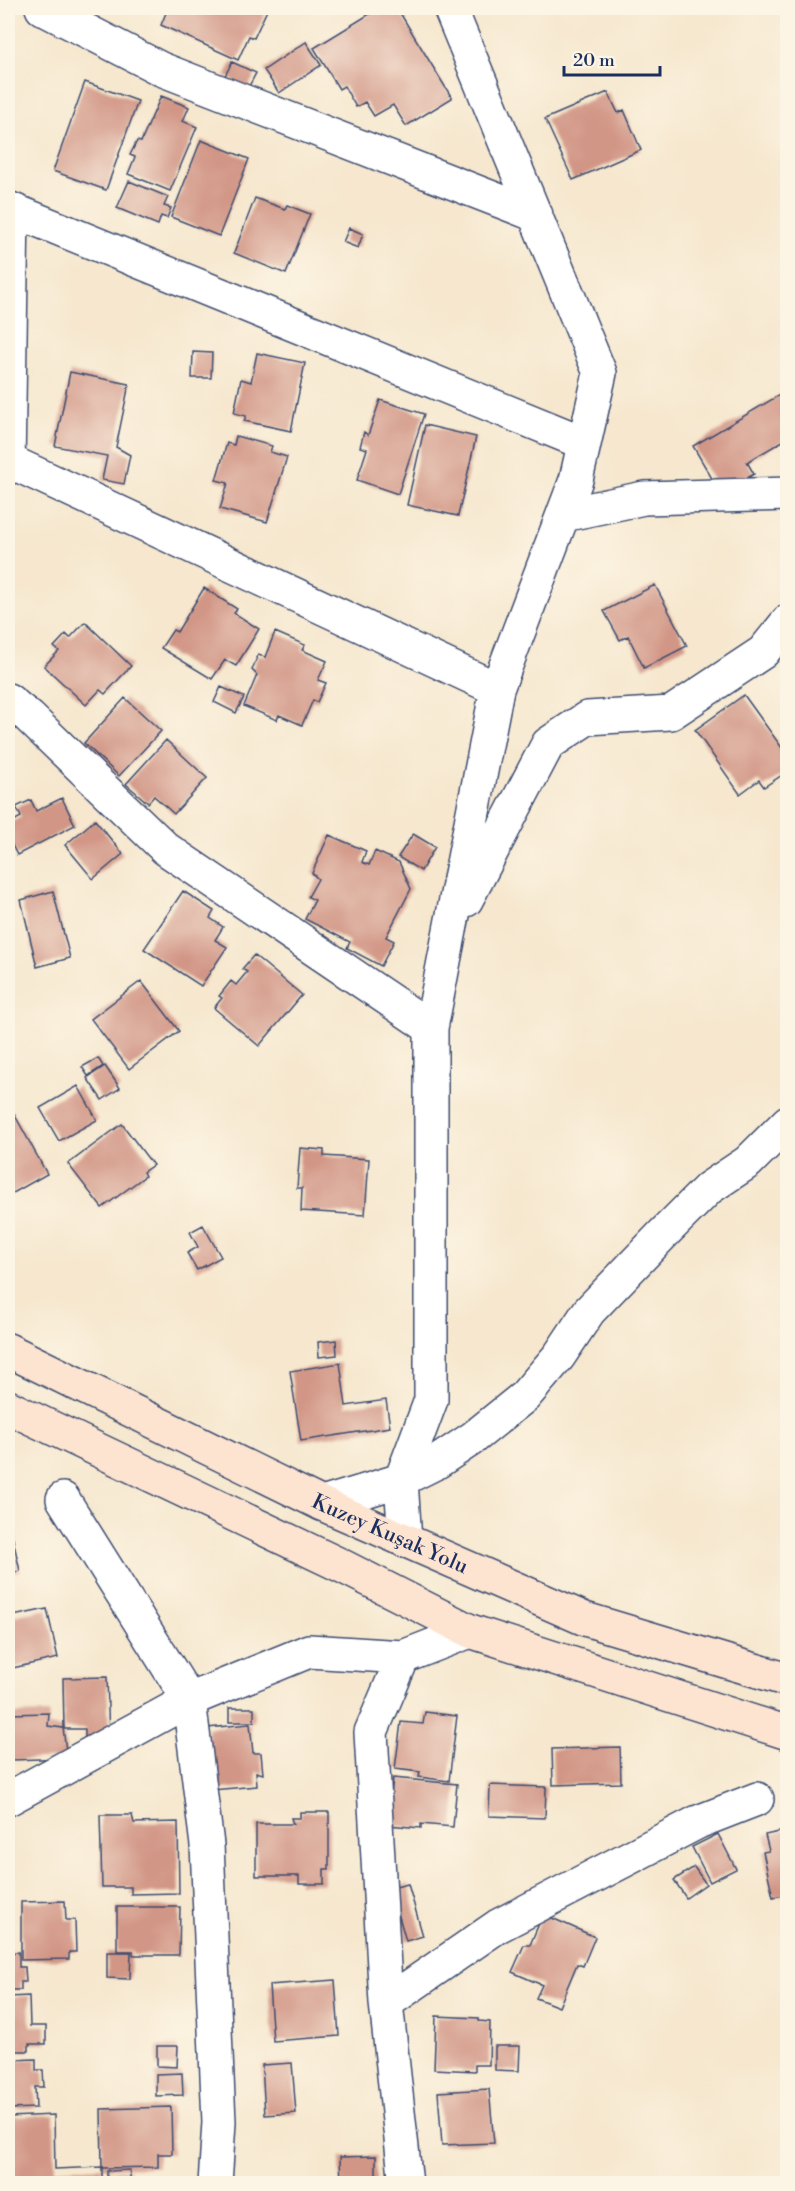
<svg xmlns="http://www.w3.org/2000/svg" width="795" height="2191" font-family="'Libre Bodoni',serif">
  <rect width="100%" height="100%" fill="#fcf5e5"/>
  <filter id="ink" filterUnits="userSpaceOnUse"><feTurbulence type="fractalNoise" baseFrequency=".0167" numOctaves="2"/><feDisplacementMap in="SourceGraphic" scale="12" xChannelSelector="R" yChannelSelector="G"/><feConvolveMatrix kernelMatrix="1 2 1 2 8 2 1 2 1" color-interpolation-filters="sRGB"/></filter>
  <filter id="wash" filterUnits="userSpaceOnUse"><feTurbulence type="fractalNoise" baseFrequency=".008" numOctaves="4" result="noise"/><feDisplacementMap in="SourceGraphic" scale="24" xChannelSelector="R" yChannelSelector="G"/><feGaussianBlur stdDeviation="1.35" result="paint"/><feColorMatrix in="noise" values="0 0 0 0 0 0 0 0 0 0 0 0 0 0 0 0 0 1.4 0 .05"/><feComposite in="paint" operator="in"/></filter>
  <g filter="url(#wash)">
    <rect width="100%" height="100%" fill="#f6e7ce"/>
    <g id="blocks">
      <path fill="#d29686" d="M 168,8 L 268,8 L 254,38 L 249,36 L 238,60 L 161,25 Z
        M 370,8 L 397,8 L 452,98 L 406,126 L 393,105 L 374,116 L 365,102 L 356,107 L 344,86 L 339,89 L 314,48 L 373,12 Z
        M 306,42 L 321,65 L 279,93 L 264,70 Z
        M 232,62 L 256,73 L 248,88 L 225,76 Z
        M 85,82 L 138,101 L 106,190 L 53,171 Z
        M 608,92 L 618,113 L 624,110 L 641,150 L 573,180 L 545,119 Z
        M 161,96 L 189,107 L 183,121 L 197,127 L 170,191 L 128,174 L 135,157 L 130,155 L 137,141 L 141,142 Z
        M 201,140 L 249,159 L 219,236 L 171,217 Z
        M 129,181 L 168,197 L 164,206 L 171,208 L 167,218 L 161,216 L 158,225 L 117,208 Z
        M 255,198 L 285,209 L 287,205 L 310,214 L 286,274 L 234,253 Z
        M 349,228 L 363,234 L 358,248 L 343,242 Z
        M 193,352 L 212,353 L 211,378 L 192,378 Z
        M 257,353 L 305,363 L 291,431 L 244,421 L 246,416 L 234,413 L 241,379 L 251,382 Z
        M 70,372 L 129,384 L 116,447 L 130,455 L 124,484 L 102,480 L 107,456 L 55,446 Z
        M 788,390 L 788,438 L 747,462 L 754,474 L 721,494 L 693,446 Z
        M 380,400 L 424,414 L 398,494 L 357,480 L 367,449 L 360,447 L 364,432 L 368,435 Z
        M 425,425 L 476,437 L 458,516 L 407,505 Z
        M 236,436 L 272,446 L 270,452 L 287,457 L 267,522 L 220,509 L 228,483 L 216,480 L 227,443 L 234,445 Z
        M 655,585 L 687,646 L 644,668 L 628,636 L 620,640 L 604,611 Z
        M 204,588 L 237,609 L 234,613 L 259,629 L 236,666 L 225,660 L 212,679 L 161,648 L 173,630 L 177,632 Z
        M 85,622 L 131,666 L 105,694 L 100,690 L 86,705 L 44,666 L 59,651 L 54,647 L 66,634 L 70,638 Z
        M 275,632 L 305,645 L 302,650 L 327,661 L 318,680 L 326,683 L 317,702 L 313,700 L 302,725 L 279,715 L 277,720 L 244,706 L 257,675 L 252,670 L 258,655 L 265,657 Z
        M 221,687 L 244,697 L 236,713 L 214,702 Z
        M 744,695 L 782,748 L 788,743 L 788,771 L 764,787 L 759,780 L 740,794 L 695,730 Z
        M 125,698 L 161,731 L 119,776 L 84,743 Z
        M 166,740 L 207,778 L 174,814 L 154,796 L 148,803 L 126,784 Z
        M 62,798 L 75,825 L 17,855 L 8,837 L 8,824 L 21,817 L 16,807 L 31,800 L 36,811 Z
        M 95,820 L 123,854 L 93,879 L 65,845 Z
        M 413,834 L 435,847 L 421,871 L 398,857 Z
        M 329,835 L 366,851 L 362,862 L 369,865 L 375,851 L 399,862 L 411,889 L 386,937 L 394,941 L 381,966 L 347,948 L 350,942 L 305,919 L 315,900 L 308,897 L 318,879 L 312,873 Z
        M 53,891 L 70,958 L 37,967 L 21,900 Z
        M 183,891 L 214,911 L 210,918 L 223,927 L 215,940 L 227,947 L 201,986 L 144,949 Z
        M 254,955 L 302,995 L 259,1046 L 214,1008 L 222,998 L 219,996 L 231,981 L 236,985 L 247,972 L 242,969 Z
        M 141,981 L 179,1031 L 129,1069 L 91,1019 Z
        M 98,1058 L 103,1066 L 88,1076 L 82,1067 Z
        M 105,1066 L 120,1088 L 102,1100 L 87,1078 Z
        M 78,1086 L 97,1120 L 59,1141 L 40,1108 Z
        M 12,1110 L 47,1174 L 8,1196 L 8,1112 Z
        M 122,1124 L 153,1165 L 143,1172 L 145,1176 L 102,1208 L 68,1164 Z
        M 300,1148 L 324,1150 L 324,1156 L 369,1159 L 365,1215 L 301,1211 L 302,1188 L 297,1188 Z
        M 203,1225 L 221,1257 L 197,1270 L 187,1253 L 198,1247 L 190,1232 Z
        M 336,1340 L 337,1355 L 319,1357 L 318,1342 Z
        M 340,1363 L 346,1406 L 386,1400 L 390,1427 L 301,1441 L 290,1371 Z
        M 8,1516 L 20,1571 L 8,1574 Z
        M 47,1609 L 58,1658 L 8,1669 L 8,1617 Z
        M 107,1677 L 109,1739 L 85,1740 L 85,1729 L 64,1729 L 63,1678 Z
        M 229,1708 L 254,1708 L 254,1722 L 229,1722 Z
        M 425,1712 L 457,1716 L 449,1781 L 419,1777 L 420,1772 L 395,1769 L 401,1722 L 423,1724 Z
        M 49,1713 L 48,1726 L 63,1728 L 67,1758 L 12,1760 L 9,1714 Z
        M 250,1724 L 253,1753 L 261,1753 L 263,1774 L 256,1772 L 257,1786 L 212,1790 L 207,1728 Z
        M 620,1747 L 621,1783 L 553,1785 L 552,1749 Z
        M 393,1778 L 457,1784 L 453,1827 L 421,1824 L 421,1828 L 388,1825 Z
        M 490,1785 L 546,1787 L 545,1818 L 489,1816 Z
        M 300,1812 L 329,1812 L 329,1869 L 324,1869 L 324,1884 L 299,1884 L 299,1876 L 256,1876 L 256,1824 L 293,1824 L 291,1818 L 300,1818 Z
        M 100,1815 L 132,1815 L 134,1823 L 178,1822 L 179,1893 L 131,1894 L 131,1887 L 102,1887 Z
        M 788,1830 L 788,1894 L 773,1897 L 763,1852 L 769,1851 L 765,1835 Z
        M 718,1834 L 736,1869 L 710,1882 L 692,1847 Z
        M 694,1867 L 706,1884 L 686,1898 L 674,1880 Z
        M 408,1884 L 423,1936 L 406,1941 L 391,1888 Z
        M 65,1901 L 66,1920 L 75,1920 L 76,1952 L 69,1952 L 69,1959 L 21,1960 L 21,1902 Z
        M 117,1907 L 180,1907 L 179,1955 L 133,1955 L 133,1951 L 117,1951 Z
        M 543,1914 L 595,1937 L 583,1966 L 577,1964 L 559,2007 L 536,1998 L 542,1985 L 512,1972 L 524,1945 L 530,1945 Z
        M 19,1952 L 19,1967 L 25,1967 L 26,1982 L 21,1982 L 21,1990 L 8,1990 L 8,1953 Z
        M 107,1952 L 131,1952 L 130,1979 L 107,1978 Z
        M 335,1980 L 339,2036 L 273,2041 L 269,1985 Z
        M 29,1996 L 30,2026 L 46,2026 L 46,2044 L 29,2044 L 29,2051 L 8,2051 L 8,1997 Z
        M 436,2016 L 479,2018 L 479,2021 L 490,2022 L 489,2065 L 475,2065 L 475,2071 L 434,2069 Z
        M 157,2046 L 178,2046 L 177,2067 L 157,2066 Z
        M 495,2046 L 520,2046 L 519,2071 L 495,2070 Z
        M 36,2059 L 36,2070 L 43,2070 L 44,2087 L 35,2087 L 36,2108 L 8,2109 L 8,2060 Z
        M 292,2063 L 296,2113 L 265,2115 L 262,2065 Z
        M 182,2073 L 183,2095 L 156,2096 L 156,2074 Z
        M 489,2089 L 494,2143 L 442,2145 L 438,2092 Z
        M 171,2107 L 172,2154 L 158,2154 L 158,2167 L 102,2168 L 101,2109 Z
        M 54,2115 L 55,2169 L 102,2167 L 102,2184 L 8,2182 L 8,2117 Z
        M 376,2156 L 376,2184 L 341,2184 L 340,2157 Z
        M 130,2170 L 130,2184 L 107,2184 L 107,2171 Z"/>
    </g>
  </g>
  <g filter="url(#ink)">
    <use href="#blocks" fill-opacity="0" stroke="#3c4b6f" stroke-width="1.5"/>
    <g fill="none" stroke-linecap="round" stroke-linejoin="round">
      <defs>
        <path id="street" d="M 42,8 L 161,69 L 536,215
          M 8,208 L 584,443
          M 9,461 L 497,689
          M 8,468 L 12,210
          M 563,515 L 644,498 L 788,494
          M 8,700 L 29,717 L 166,849 L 431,1028
          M 466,900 L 548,744 L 587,718 L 671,713 L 763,652 L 788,621
          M 63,1499 L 189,1700 L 207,1845 L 219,2122 L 215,2184
          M 322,1504 L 401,1480 L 437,1462 L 473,1438 L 525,1396 L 559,1356 L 589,1311 L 665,1232 L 709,1188 L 748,1162 L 788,1122
          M 405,1541 L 401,1480 L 431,1400 L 431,1028 L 497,689 L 576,480 L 600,373 L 450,8
          M 8,1799 L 189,1700 L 309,1651 L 403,1657
          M 386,2003 L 498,1926 L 698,1822 L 757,1799
          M 406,2184 L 386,2003 L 371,1732 L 403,1657 L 470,1631"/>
        <g id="secondary">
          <path id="s1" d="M 8,1350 L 322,1504 L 585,1619 L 788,1680"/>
          <path d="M 8,1407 L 340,1565 L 470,1631 L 788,1733"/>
        </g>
      </defs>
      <use href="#street" stroke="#3c4b6f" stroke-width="36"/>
      <use href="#secondary" stroke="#3c4b6f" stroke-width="36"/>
      <use href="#street" stroke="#fff" stroke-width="33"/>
      <use href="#secondary" stroke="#fde4d1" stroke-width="33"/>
    </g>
  </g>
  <g text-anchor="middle" stroke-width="4.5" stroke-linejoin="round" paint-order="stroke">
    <g font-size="21" fill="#1b2f5e" stroke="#fcf5e5">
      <text dy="7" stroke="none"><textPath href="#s1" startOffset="424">Kuzey Kuşak Yolu</textPath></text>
    </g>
  </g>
  <rect width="795" height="2191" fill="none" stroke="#fcf5e5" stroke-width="30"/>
  <path d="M564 66v9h96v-9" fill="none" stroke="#1b2f5e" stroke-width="3"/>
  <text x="573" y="66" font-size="18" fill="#1b2f5e" stroke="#fcf5e5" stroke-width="4.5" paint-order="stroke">20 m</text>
</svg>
